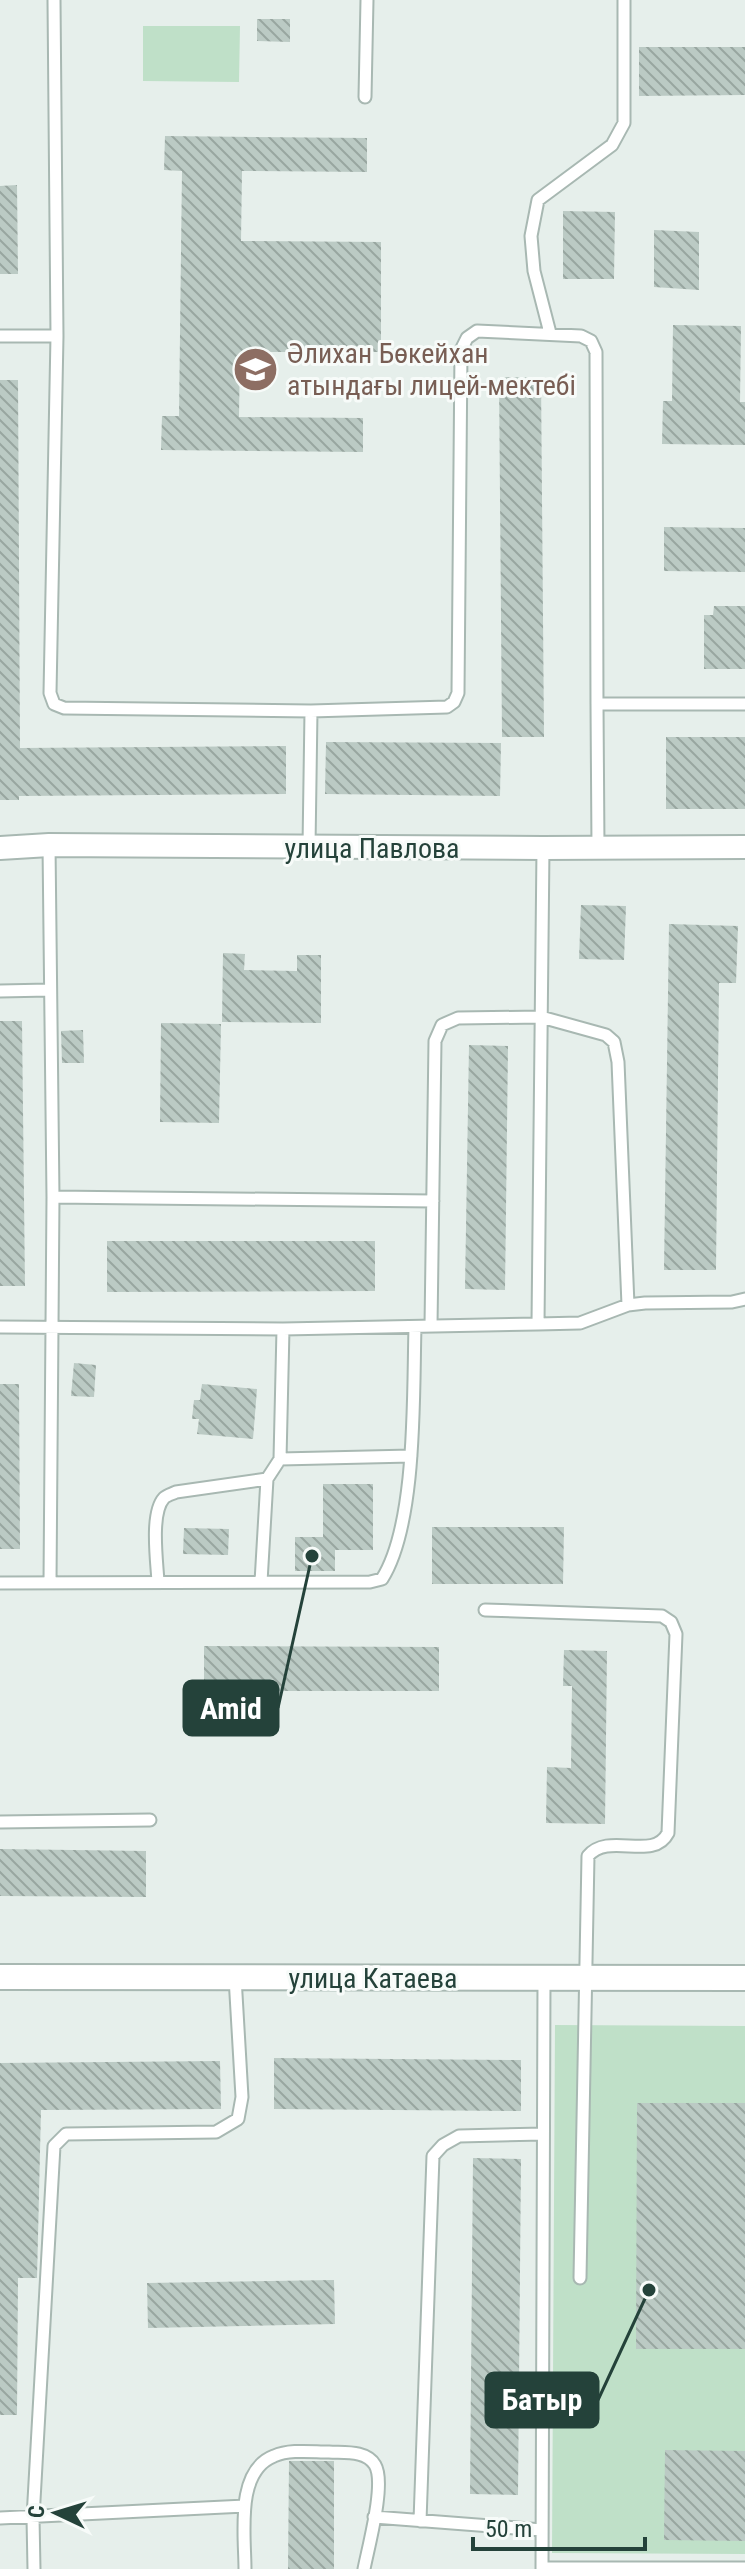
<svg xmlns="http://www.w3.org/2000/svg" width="745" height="2569" font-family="'Roboto Condensed',sans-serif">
  <defs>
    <pattern id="building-back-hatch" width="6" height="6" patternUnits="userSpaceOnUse" patternTransform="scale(2)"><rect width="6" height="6" fill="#bbcac4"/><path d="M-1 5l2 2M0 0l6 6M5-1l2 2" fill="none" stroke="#98a6a0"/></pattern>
  </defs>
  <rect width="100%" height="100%" fill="#e6efeb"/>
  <path fill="#bfe0c8" d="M 143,26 L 240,26 L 239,82 L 143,81 Z
    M 555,2025 L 745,2026 L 745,2554 L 552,2553 Z"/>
  <path fill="url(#building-back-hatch)" d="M 257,19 L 290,19 L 290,42 L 257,41 Z
    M 639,47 L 745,47 L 745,95 L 639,96 Z
    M 165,136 L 367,138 L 367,172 L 242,171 L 241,241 L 381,242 L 381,352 L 240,352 L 239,417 L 363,418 L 363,452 L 161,450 L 162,416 L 179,416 L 182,171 L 164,170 Z
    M 17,185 L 18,274 L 0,274 L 0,186 Z
    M 563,211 L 615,212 L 614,279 L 563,279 Z
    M 654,230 L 699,232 L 699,290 L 654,287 Z
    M 673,325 L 741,326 L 740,402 L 745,402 L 745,445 L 662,444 L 663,401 L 672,401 Z
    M 499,377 L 541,377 L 544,737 L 502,737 Z
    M 0,380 L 18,380 L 20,748 L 286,746 L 286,794 L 19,796 L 19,800 L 0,800 Z
    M 664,527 L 745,528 L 745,572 L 664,571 Z
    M 714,606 L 745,606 L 745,669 L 704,669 L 704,615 L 713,615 Z
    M 666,737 L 745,737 L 745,809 L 666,809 Z
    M 326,742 L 501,743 L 500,796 L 325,794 Z
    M 581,905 L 626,906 L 624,960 L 579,959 Z
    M 669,924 L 738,926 L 736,983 L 719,983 L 716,1270 L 664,1270 Z
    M 223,953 L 245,954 L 244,970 L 297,971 L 297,955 L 321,955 L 321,1023 L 222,1022 Z
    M 0,1021 L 22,1021 L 25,1286 L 0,1286 Z
    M 161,1023 L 221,1024 L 219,1123 L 160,1122 Z
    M 83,1030 L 84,1063 L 62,1063 L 61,1031 Z
    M 469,1045 L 508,1046 L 505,1290 L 465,1289 Z
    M 107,1241 L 375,1241 L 375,1291 L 107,1292 Z
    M 74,1363 L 96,1365 L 94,1397 L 71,1396 Z
    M 0,1384 L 19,1384 L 20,1549 L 0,1549 Z
    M 202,1384 L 257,1389 L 253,1439 L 197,1434 L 199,1419 L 192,1419 L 194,1400 L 200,1400 Z
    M 323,1484 L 373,1484 L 373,1550 L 335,1550 L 335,1571 L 295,1571 L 295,1537 L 323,1537 Z
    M 432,1527 L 564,1527 L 563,1584 L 432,1584 Z
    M 184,1528 L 229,1529 L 228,1555 L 183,1554 Z
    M 204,1646 L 439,1647 L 439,1691 L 204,1691 Z
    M 564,1650 L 607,1651 L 605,1824 L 546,1823 L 547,1767 L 571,1768 L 572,1686 L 563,1686 Z
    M 0,1849 L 146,1851 L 146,1897 L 0,1896 Z
    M 274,2058 L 521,2060 L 521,2111 L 274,2109 Z
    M 220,2061 L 221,2109 L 41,2110 L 37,2278 L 18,2278 L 17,2415 L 0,2415 L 0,2063 Z
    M 637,2103 L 745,2103 L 745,2349 L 636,2349 Z
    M 473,2158 L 521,2159 L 518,2495 L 470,2494 Z
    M 334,2280 L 335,2324 L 148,2328 L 147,2283 Z
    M 665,2450 L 745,2451 L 745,2541 L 664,2540 Z
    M 289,2461 L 334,2461 L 334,2569 L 288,2569 Z"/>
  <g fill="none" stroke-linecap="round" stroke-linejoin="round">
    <defs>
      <path id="service" d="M 54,0 L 57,336 L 50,693 L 54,704 L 64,708 L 311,711 L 447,707 L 454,702 L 458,693 L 461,350 L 467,338 L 477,331 L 581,336 L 591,341 L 596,352 L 597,704
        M 365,97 L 367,0
        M 550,333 L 534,271 L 531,236 L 538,200 L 612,145 L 624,123 L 624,0
        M 0,336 L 57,336
        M 49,845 L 53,1197 L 50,1582
        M 309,847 L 311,711
        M 598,848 L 597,704 L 745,704
        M 0,991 L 49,990
        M 53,1197 L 433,1201
        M 538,1324 L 580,1323 L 628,1305 L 645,1303 L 732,1302 L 745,1299
        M 431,1326 L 435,1041 L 442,1025 L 458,1018 L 541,1017 L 606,1035 L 614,1042 L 618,1062 L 628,1305
        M 0,1327 L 283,1329 L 538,1324 L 543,848
        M 280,1459 L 283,1329
        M 158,1582 C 157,1562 150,1513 164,1498 C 167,1495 172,1494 176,1492 L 267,1479 L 280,1459 L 411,1456
        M 261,1582 L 267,1479
        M 0,1583 L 370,1582 L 382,1579 C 417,1524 413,1393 415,1327
        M 485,1610 L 662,1616 L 671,1622 L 676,1634 L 668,1833 C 653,1862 609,1831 588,1856 L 580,2278
        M 0,1822 L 150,1820
        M 544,1979 L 542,2568 L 745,2568
        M 374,2517 L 542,2530
        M 0,2518 L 245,2506
        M 420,2521 L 433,2156 L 443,2145 L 459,2136 L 543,2134
        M 34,2569 L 33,2518 L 54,2146 L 66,2134 L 216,2132 L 238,2119 L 242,2097 L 235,1977
        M 245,2569 C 245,2535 235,2471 274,2456 C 290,2449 312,2452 329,2452 C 344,2453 366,2450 375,2465 C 386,2483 368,2548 364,2569"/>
      <path id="minor" d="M 0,848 L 49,845 L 543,848 L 745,847"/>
      <path id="tertiary" d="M 0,1977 L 745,1978"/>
    </defs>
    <use href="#service" stroke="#a8b8b2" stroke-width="15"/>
    <use href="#minor" stroke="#a8b8b2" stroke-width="26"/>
    <use href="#tertiary" stroke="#a8b8b2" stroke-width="28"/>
    <use href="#service" stroke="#fff" stroke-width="11"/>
    <use href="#minor" stroke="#fff" stroke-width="22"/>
    <use href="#tertiary" stroke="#fff" stroke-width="24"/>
  </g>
  <defs>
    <symbol id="school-disc" viewBox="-11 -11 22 22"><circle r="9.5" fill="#8d6e63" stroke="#f7fbf9"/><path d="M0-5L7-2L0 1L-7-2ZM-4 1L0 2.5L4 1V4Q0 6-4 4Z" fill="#fff"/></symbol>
  </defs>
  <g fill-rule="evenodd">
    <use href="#school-disc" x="230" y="344" width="51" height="51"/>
  </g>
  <g text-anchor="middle" stroke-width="6" stroke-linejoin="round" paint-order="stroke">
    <g font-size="28" fill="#785e54" stroke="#f7fbf9" text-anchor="start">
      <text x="287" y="363">Әлихан Бөкейхан<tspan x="287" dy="32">атындағы лицей-мектебі</tspan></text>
    </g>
    <g font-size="28" fill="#24423a" stroke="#f7fbf9">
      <text x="372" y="858">улица Павлова</text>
      <text x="373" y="1988">улица Катаева</text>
    </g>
  </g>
  <path fill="none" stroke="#24423a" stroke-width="3" d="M312 1556L278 1708M649 2290L598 2400"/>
  <g fill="#24423a" stroke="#f7fbf9" stroke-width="3">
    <circle cx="312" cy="1556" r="8"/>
    <circle cx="649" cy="2290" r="8"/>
  </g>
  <g fill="#24423a" stroke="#24423a" stroke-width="3">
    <rect x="184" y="1681" width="94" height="54" rx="8"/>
    <rect x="486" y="2373" width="112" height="54" rx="8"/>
  </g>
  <g font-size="30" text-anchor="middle" font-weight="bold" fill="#fff">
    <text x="231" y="1719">Amid</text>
    <text x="542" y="2410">Батыр</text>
  </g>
  <g transform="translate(56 2513) rotate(274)" stroke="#f7fbf9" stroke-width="6" paint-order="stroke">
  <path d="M0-6L14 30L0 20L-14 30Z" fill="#24423a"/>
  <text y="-12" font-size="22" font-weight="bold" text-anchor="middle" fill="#24423a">С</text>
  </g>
  <path d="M473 2537v12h172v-12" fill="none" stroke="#24423a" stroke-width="4"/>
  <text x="485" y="2537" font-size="24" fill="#24423a" stroke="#f7fbf9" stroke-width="6" paint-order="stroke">50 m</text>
</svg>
